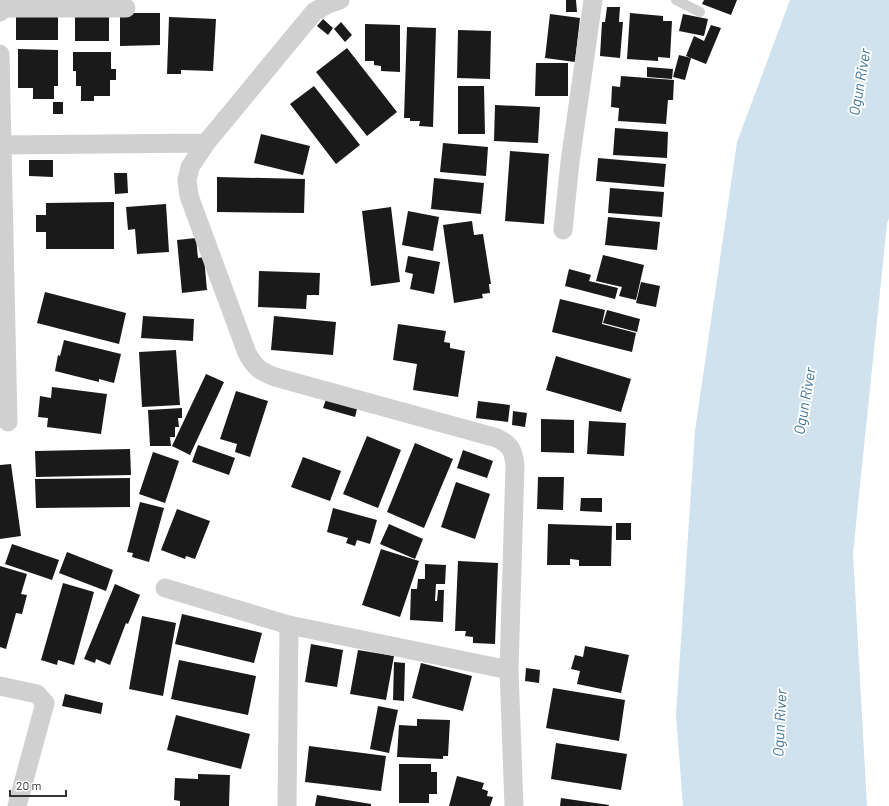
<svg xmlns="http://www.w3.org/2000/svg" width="889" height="806" font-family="Barlow,sans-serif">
  <rect width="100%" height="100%" fill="#fff"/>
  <path fill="#cfe2ee" d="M 790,0 L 889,0 L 889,218 L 887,224 L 853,553 L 867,806 L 683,806 L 676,715 L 695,431 L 737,142 Z"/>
  <path fill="#1a1a1a" d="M 566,0 L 576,0 L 577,12 L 566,12 Z
    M 704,0 L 737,0 L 731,15 L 702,4 Z
    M 607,7 L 620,7 L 619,22 L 623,22 L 620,58 L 600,56 L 602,22 L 605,22 Z
    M 16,13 L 58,13 L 58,40 L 16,40 Z
    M 120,13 L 160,13 L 160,45 L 120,46 Z
    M 630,13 L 663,16 L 663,21 L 672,21 L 670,58 L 658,57 L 658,61 L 627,59 Z
    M 550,14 L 580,18 L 575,62 L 545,58 Z
    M 683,14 L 708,19 L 704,36 L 679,31 Z
    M 75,17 L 109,17 L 109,41 L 75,41 Z
    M 169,17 L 216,19 L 213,71 L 181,70 L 181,74 L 167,74 Z
    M 323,19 L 333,28 L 328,35 L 317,26 Z
    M 341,22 L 352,35 L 345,42 L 334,29 Z
    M 365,24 L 400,25 L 400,72 L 381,71 L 381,66 L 374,65 L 374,61 L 365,61 Z
    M 711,25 L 721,28 L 706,64 L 686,56 L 694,36 L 704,41 Z
    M 407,27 L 436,28 L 433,127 L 419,126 L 420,121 L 410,121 L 410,118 L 404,118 Z
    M 458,30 L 491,31 L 490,79 L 457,78 Z
    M 347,48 L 397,112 L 367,136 L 316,72 Z
    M 18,49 L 58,50 L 58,86 L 54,86 L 54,99 L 33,99 L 33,88 L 18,88 Z
    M 73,52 L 111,52 L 111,69 L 116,69 L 116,80 L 110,80 L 110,96 L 94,96 L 94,101 L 81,101 L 81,86 L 76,86 L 76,71 L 73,71 Z
    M 679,55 L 691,58 L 685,80 L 673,77 Z
    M 536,63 L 568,63 L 568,96 L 535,96 Z
    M 647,67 L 673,69 L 672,79 L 647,77 Z
    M 621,76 L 674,80 L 673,100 L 668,100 L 666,124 L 618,121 L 619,108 L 611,107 L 612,86 L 620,87 Z
    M 314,86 L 360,145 L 336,164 L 290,104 Z
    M 458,86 L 484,86 L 485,134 L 458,134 Z
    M 53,102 L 63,102 L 63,114 L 53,114 Z
    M 495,105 L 540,107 L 538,143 L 494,141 Z
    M 615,128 L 668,132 L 667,158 L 613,155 Z
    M 261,134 L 310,146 L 303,175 L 254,163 Z
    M 443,143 L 488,147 L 486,176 L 440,172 Z
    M 510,151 L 549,154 L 544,224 L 505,221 Z
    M 598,158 L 666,164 L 664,187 L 596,181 Z
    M 29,160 L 53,160 L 53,177 L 29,176 Z
    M 114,173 L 127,173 L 128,193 L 115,194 Z
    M 217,177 L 305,179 L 304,213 L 217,212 Z
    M 434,178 L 484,183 L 481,214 L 431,209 Z
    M 610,188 L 664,192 L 662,217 L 608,213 Z
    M 114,202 L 114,249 L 46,249 L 46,232 L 36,232 L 36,215 L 46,215 L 46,203 Z
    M 166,204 L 169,252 L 137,254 L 135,229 L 128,230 L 126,207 Z
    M 391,207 L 400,282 L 371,286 L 362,211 Z
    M 408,211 L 439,217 L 433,251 L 402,245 Z
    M 608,217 L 660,222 L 657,250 L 605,245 Z
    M 472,221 L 474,235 L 483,234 L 491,284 L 489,284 L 490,293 L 482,294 L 483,298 L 454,303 L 443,225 Z
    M 196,238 L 198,258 L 204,257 L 207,290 L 182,293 L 177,240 Z
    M 603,255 L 644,265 L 636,300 L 619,296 L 622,287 L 596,281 Z
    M 408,256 L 440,262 L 434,294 L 410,289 L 413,274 L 405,272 Z
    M 569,269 L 591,275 L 589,281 L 618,288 L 615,299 L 565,286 Z
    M 259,271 L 320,273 L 319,295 L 307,295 L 306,309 L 258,307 Z
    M 641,282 L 660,286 L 656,307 L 636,303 Z
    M 45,292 L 126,313 L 119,344 L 37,323 Z
    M 560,299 L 605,310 L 602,324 L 636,333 L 632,352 L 552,332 Z
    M 607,310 L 640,319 L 637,332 L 603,323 Z
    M 143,316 L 194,319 L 193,341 L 141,338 Z
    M 274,316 L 336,322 L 333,355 L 271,350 Z
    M 398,324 L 446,331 L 444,342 L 450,343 L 450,348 L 465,351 L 458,397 L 413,390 L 417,364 L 393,360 Z
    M 64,340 L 121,354 L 114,383 L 99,379 L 99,382 L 55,371 L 58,355 L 60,356 Z
    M 176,350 L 180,405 L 142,407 L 139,352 Z
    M 556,356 L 631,379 L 621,412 L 546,390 Z
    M 206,374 L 224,382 L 190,455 L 172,446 Z
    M 52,387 L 107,394 L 101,434 L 47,427 L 48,418 L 38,417 L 40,396 L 51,398 Z
    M 236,391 L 268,401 L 250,457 L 235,452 L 237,444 L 220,439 Z
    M 327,396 L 358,405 L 355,417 L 323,408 Z
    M 478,401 L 510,405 L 508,422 L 476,418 Z
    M 182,408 L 182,418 L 178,418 L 179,427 L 175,427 L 175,437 L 170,437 L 171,446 L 150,446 L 148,410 Z
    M 513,411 L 527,413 L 525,427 L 512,425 Z
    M 541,419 L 574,420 L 574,453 L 541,452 Z
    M 589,421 L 626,423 L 624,456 L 587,454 Z
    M 367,436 L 401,450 L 378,508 L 343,494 Z
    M 415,443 L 453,459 L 424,528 L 387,512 Z
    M 198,445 L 235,458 L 229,475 L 192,462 Z
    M 130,449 L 131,475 L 36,477 L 35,451 Z
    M 463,450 L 493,461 L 487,478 L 457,468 Z
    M 153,452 L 179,461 L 165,503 L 139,494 Z
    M 303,457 L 341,471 L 330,501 L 291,487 Z
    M 11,464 L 21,536 L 0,539 L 0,465 Z
    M 538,477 L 564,477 L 563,510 L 537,509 Z
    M 130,478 L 130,507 L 36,508 L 35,479 Z
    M 456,482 L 490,494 L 475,539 L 441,527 Z
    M 581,498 L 602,498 L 602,512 L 580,511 Z
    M 140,502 L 164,508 L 149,562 L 132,557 L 133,553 L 127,552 Z
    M 333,508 L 377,520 L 370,544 L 357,540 L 355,546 L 346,543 L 348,538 L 327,532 Z
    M 177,509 L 210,521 L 195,559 L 186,556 L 185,559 L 161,550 Z
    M 616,523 L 631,523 L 631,540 L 616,540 Z
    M 389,524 L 423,539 L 415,559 L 380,544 Z
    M 548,524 L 612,526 L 611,566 L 579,566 L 579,560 L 570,559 L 570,565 L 547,565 Z
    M 12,544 L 59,560 L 52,580 L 5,564 Z
    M 381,549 L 419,561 L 400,617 L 362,605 Z
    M 67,552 L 113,570 L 106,591 L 59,573 Z
    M 458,561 L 498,563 L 495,644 L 473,643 L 473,637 L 465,636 L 466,631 L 455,631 Z
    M 425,564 L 446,565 L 445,584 L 436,584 L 435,601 L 437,601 L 438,590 L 444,590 L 443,622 L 410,620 L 411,589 L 417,589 L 418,579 L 425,579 Z
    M 0,566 L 27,574 L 21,594 L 27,595 L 22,614 L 16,613 L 6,649 L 0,647 Z
    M 63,583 L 94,592 L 74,665 L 58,660 L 57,665 L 41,660 Z
    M 115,584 L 140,595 L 128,624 L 126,623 L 110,665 L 96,659 L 95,663 L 84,659 Z
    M 182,614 L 262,633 L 254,663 L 175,644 Z
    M 142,616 L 176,623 L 163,696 L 129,689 Z
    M 311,644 L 343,650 L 337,687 L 305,682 Z
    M 585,646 L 629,655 L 621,693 L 577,684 L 580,671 L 571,669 L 575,655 L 583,657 Z
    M 358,650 L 394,656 L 386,700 L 350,694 Z
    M 179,660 L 256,676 L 248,715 L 171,699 Z
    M 394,662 L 405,663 L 404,701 L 393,700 Z
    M 421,663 L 472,676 L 463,711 L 412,698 Z
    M 526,668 L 540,670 L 539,683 L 525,681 Z
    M 553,688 L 625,700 L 619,741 L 546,728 Z
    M 65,694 L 103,703 L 101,714 L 62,706 Z
    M 378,706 L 398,710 L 389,753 L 370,749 Z
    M 176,715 L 250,734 L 241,769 L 167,750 Z
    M 417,719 L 450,720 L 448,756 L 443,756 L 443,759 L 397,757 L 399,725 L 417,726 Z
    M 556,743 L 627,754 L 621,790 L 551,779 Z
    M 309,746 L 386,756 L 381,791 L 305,782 Z
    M 399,764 L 431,764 L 431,772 L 437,772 L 437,794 L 429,794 L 429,803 L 399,803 Z
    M 198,774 L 230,775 L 229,806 L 180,806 L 180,801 L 174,800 L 175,778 L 198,779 Z
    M 457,776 L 484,783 L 482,789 L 488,791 L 487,796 L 493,797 L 490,806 L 449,806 Z
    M 317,795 L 371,804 L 371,806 L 315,806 Z
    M 561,798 L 609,805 L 609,806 L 560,806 Z"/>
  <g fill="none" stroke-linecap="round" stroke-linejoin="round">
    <path stroke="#d0d0d0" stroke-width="10" d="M 676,0 L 700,12"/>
    <path stroke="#d0d0d0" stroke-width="19" d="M 340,0 L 328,4 L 314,12 L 206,143 L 190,167 L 187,180 L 189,196 L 247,353 C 255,368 260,371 275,377 L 497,438 C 511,445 513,450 515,465 L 509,670 L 514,806
      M 0,12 L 2,9 L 9,8 L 126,8
      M 0,54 L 8,422
      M 0,145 L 206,143
      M 563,230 L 570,162 L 593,0
      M 165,588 L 289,625 L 509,670
      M 0,686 L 37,694 L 45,703 L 17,806
      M 287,806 L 289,625"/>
  </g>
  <g text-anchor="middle" stroke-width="4" stroke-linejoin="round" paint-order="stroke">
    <g font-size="15" font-style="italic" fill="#3f7597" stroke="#fff">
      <text transform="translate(860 82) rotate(-80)" y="5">Ogun River</text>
      <text transform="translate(805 401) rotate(-80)" y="5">Ogun River</text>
      <text transform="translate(780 723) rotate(-87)" y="5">Ogun River</text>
    </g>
  </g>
  <path d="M10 790v6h56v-6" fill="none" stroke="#333333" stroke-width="2"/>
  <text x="16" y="790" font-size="12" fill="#333333" stroke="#ffffff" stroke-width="3" paint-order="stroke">20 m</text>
</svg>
